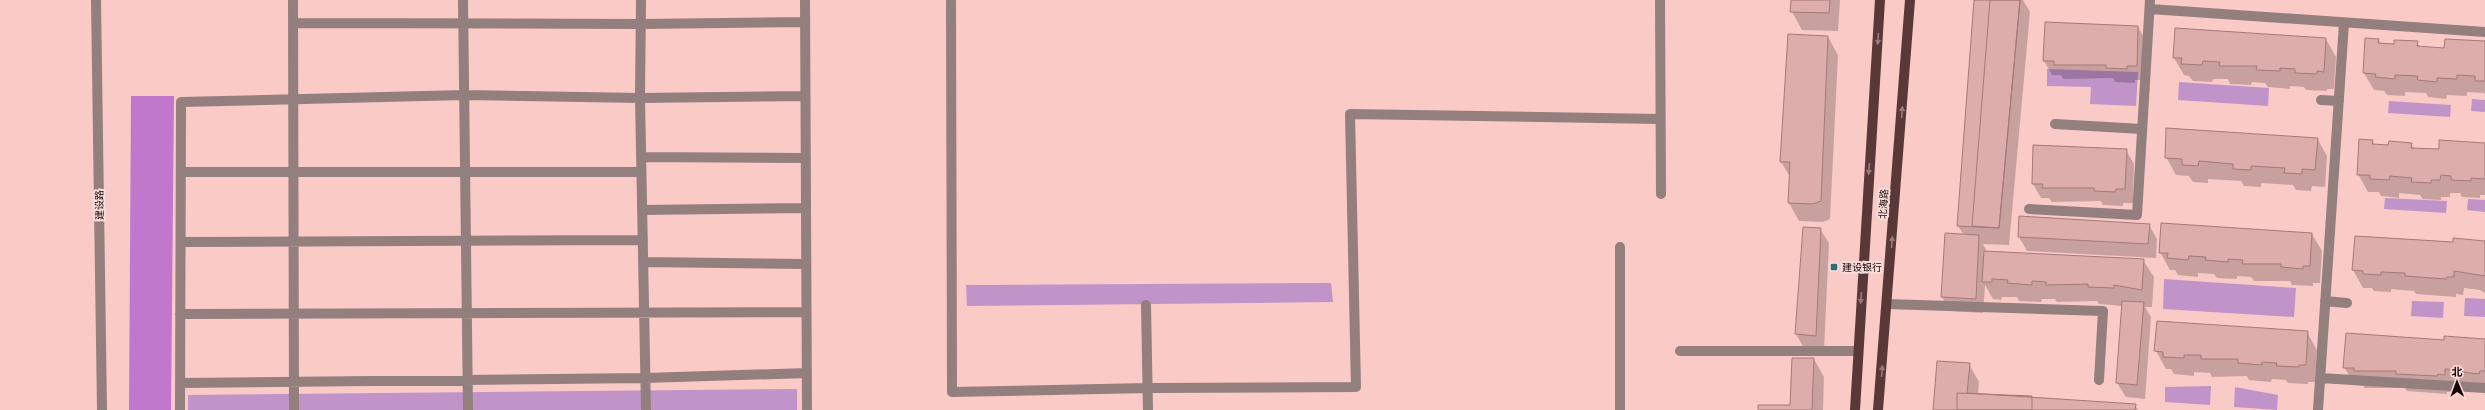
<svg xmlns="http://www.w3.org/2000/svg" width="2485" height="410" font-family="Raleway,'Noto Sans SC',sans-serif">
  <rect width="100%" height="100%" fill="#facac7"/>
  <path fill="#c194c9" d="M 2047,69 L 2138,72 L 2136,106 L 2090,104 L 2091,87 L 2047,86 Z
    M 2179,82 L 2269,88 L 2268,106 L 2178,100 Z
    M 2472,99 L 2485,100 L 2485,112 L 2471,111 Z
    M 2389,101 L 2451,105 L 2450,117 L 2388,113 Z
    M 2385,198 L 2447,201 L 2446,213 L 2384,209 Z
    M 2468,199 L 2485,200 L 2485,212 L 2467,210 Z
    M 2164,279 L 2296,288 L 2294,317 L 2163,309 Z
    M 1331,283 L 1333,302 L 967,306 L 966,285 Z
    M 2465,298 L 2485,299 L 2485,317 L 2464,316 Z
    M 2412,301 L 2444,302 L 2443,318 L 2411,316 Z
    M 2211,386 L 2210,405 L 2165,402 L 2165,387 Z
    M 2235,387 L 2278,395 L 2277,410 L 2234,407 Z
    M 797,389 L 797,410 L 188,410 L 188,395 Z"/>
  <path fill="#c078cd" d="M 131,96 L 174,96 L 171,410 L 129,410 Z"/>
  <path fill="#0003" d="M 1792,0 L 1840,0 L 1838,31 L 1802,30 L 1792,12 Z
    M 1975,0 L 2023,0 L 2030,12 L 2009,245 L 1983,244 L 1987,252 L 2143,260 L 2154,277 L 2152,307 L 2145,307 L 2151,317 L 2145,399 L 2126,397 L 2117,383 L 2123,306 L 2099,304 L 2097,301 L 2057,302 L 2055,299 L 2042,299 L 2041,302 L 2019,301 L 2017,297 L 2002,297 L 2001,300 L 1993,299 L 1985,285 L 1983,313 L 1950,311 L 1942,297 L 1946,234 L 1964,235 L 1958,226 Z
    M 2138,27 L 2146,41 L 2144,80 L 2135,80 L 2135,83 L 2115,82 L 2113,78 L 2063,79 L 2061,75 L 2052,75 L 2044,61 Z
    M 1828,37 L 1838,55 L 1830,219 L 1823,222 L 1799,221 L 1789,203 L 1790,177 L 1781,162 Z
    M 2326,39 L 2336,57 L 2334,89 L 2327,89 L 2327,91 L 2306,90 L 2304,87 L 2290,86 L 2290,89 L 2268,87 L 2265,83 L 2252,82 L 2251,85 L 2230,84 L 2228,79 L 2213,79 L 2212,82 L 2193,81 L 2189,76 L 2184,75 L 2174,58 Z
    M 2378,39 L 2381,44 L 2395,45 L 2417,42 L 2420,47 L 2445,49 L 2485,42 L 2485,95 L 2484,93 L 2467,92 L 2467,96 L 2447,95 L 2446,99 L 2428,97 L 2426,93 L 2405,92 L 2405,96 L 2387,95 L 2384,91 L 2374,90 L 2364,73 Z
    M 2317,138 L 2327,156 L 2325,187 L 2312,186 L 2311,191 L 2296,190 L 2293,185 L 2261,183 L 2261,187 L 2244,186 L 2241,181 L 2208,179 L 2208,183 L 2193,182 L 2189,176 L 2176,175 L 2166,157 Z
    M 2372,141 L 2375,145 L 2411,144 L 2414,149 L 2439,150 L 2485,144 L 2485,195 L 2480,195 L 2480,198 L 2462,197 L 2460,193 L 2450,193 L 2450,197 L 2441,197 L 2441,200 L 2423,199 L 2420,195 L 2399,193 L 2399,198 L 2381,196 L 2379,192 L 2368,192 L 2358,174 Z
    M 2126,150 L 2134,164 L 2133,203 L 2123,203 L 2123,206 L 2103,205 L 2101,201 L 2052,202 L 2049,198 L 2041,198 L 2033,184 Z
    M 2149,225 L 2157,239 L 2156,258 L 2027,251 L 2019,237 Z
    M 1804,228 L 1820,229 L 1829,243 L 1824,350 L 1804,348 L 1796,334 Z
    M 2312,234 L 2322,251 L 2320,283 L 2313,283 L 2313,286 L 2292,285 L 2290,281 L 2254,281 L 2251,277 L 2237,276 L 2237,279 L 2217,278 L 2214,274 L 2198,273 L 2198,277 L 2178,275 L 2175,270 L 2170,270 L 2160,252 Z
    M 2485,242 L 2485,293 L 2480,290 L 2464,288 L 2463,295 L 2456,294 L 2456,297 L 2416,294 L 2414,291 L 2391,289 L 2391,292 L 2374,291 L 2372,288 L 2363,288 L 2353,270 L 2454,243 Z
    M 2307,332 L 2317,350 L 2315,382 L 2308,382 L 2308,384 L 2288,383 L 2286,380 L 2272,379 L 2271,382 L 2249,380 L 2247,376 L 2212,377 L 2210,373 L 2194,372 L 2194,376 L 2174,374 L 2171,369 L 2166,369 L 2156,351 Z
    M 2485,340 L 2485,390 L 2455,386 L 2454,392 L 2447,392 L 2447,394 L 2407,391 L 2405,388 L 2365,388 L 2363,386 L 2355,385 L 2344,367 L 2445,341 Z
    M 1814,359 L 1824,377 L 1823,410 L 1759,410 L 1791,406 Z
    M 1969,364 L 1979,382 L 1978,395 L 2135,405 L 2138,410 L 1934,410 Z"/>
  <path fill="#dcadab" stroke="#a57977" d="M 1791,0 L 1830,0 L 1829,13 L 1790,12 Z
    M 1974,0 L 2020,0 L 1999,228 L 1957,226 Z
    M 1990,0 L 2020,0 L 1999,228 L 1972,226 Z
    M 2045,22 L 2138,26 L 2137,66 L 2127,66 L 2127,69 L 2106,68 L 2106,65 L 2054,65 L 2054,61 L 2043,61 Z
    M 2175,28 L 2326,38 L 2324,72 L 2317,71 L 2317,74 L 2295,73 L 2295,69 L 2280,68 L 2280,71 L 2256,70 L 2257,66 L 2219,66 L 2220,62 L 2203,61 L 2202,65 L 2181,64 L 2182,58 L 2173,58 Z
    M 1788,34 L 1828,36 L 1821,201 L 1813,204 L 1788,203 L 1790,162 L 1780,162 Z
    M 2365,38 L 2379,39 L 2378,43 L 2394,44 L 2394,40 L 2418,41 L 2417,46 L 2444,48 L 2445,39 L 2485,41 L 2485,81 L 2475,81 L 2475,76 L 2457,75 L 2457,79 L 2437,78 L 2437,82 L 2417,80 L 2418,76 L 2395,75 L 2395,79 L 2375,77 L 2376,74 L 2363,73 Z
    M 2166,128 L 2318,138 L 2315,170 L 2302,169 L 2302,174 L 2284,173 L 2285,168 L 2251,166 L 2251,170 L 2233,169 L 2233,164 L 2199,161 L 2198,166 L 2182,165 L 2182,159 L 2165,158 Z
    M 2359,139 L 2373,140 L 2372,144 L 2388,145 L 2389,141 L 2412,143 L 2411,148 L 2439,149 L 2439,140 L 2485,143 L 2485,179 L 2471,178 L 2471,181 L 2451,180 L 2451,176 L 2441,175 L 2440,180 L 2431,180 L 2431,183 L 2411,182 L 2412,178 L 2390,176 L 2389,180 L 2370,179 L 2370,175 L 2357,175 Z
    M 2033,145 L 2127,149 L 2125,189 L 2116,189 L 2115,192 L 2094,191 L 2094,188 L 2042,188 L 2043,184 L 2032,184 Z
    M 2019,216 L 2150,224 L 2148,244 L 2018,237 Z
    M 2161,223 L 2312,233 L 2310,266 L 2303,266 L 2303,269 L 2281,267 L 2281,264 L 2242,264 L 2243,260 L 2228,259 L 2228,262 L 2205,260 L 2206,257 L 2189,256 L 2188,260 L 2167,258 L 2168,253 L 2159,253 Z
    M 1803,227 L 1821,228 L 1816,336 L 1795,334 Z
    M 1945,233 L 1979,235 L 1976,299 L 1941,297 Z
    M 2355,236 L 2453,242 L 2453,238 L 2485,241 L 2485,276 L 2454,271 L 2454,277 L 2447,277 L 2446,279 L 2405,276 L 2405,273 L 2381,272 L 2381,275 L 2363,274 L 2363,271 L 2352,270 Z
    M 1984,251 L 2144,259 L 2142,290 L 2114,285 L 2114,288 L 2088,287 L 2088,284 L 2046,285 L 2046,282 L 2032,281 L 2032,285 L 2007,283 L 2008,280 L 1992,279 L 1992,282 L 1982,282 Z
    M 2122,301 L 2144,302 L 2137,385 L 2116,383 Z
    M 2157,321 L 2308,331 L 2306,365 L 2299,365 L 2299,367 L 2276,366 L 2277,363 L 2262,362 L 2262,365 L 2238,363 L 2238,359 L 2201,359 L 2201,355 L 2184,355 L 2184,358 L 2163,357 L 2163,352 L 2154,351 Z
    M 2346,333 L 2444,340 L 2444,336 L 2485,339 L 2485,371 L 2480,371 L 2479,374 L 2462,372 L 2462,370 L 2445,369 L 2445,375 L 2438,374 L 2437,376 L 2396,374 L 2396,371 L 2354,371 L 2354,368 L 2343,368 Z
    M 1792,358 L 1814,358 L 1812,410 L 1758,410 L 1758,405 L 1790,405 Z
    M 1937,361 L 1970,363 L 1967,393 L 2136,404 L 2135,410 L 1933,410 Z
    M 1957,393 L 2032,396 L 2032,410 L 1957,410 Z"/>
  <g fill="none" stroke-linecap="round" stroke-linejoin="round">
    <path stroke="#937f7e" stroke-width="10" d="M 96,0 L 102,410
      M 293,0 L 294,410
      M 463,0 L 468,410
      M 641,0 L 640,98 L 646,410
      M 805,0 L 807,410
      M 951,0 L 952,392 L 1148,388 L 1356,387 L 1350,114 L 1660,119
      M 1660,0 L 1661,194
      M 2150,9 L 2485,32
      M 293,23 L 641,24 L 805,22
      M 2321,100 L 2339,101
      M 2055,124 L 2142,129
      M 641,157 L 806,158
      M 181,172 L 641,172
      M 2029,209 L 2137,215 L 2150,0
      M 642,210 L 806,208
      M 181,242 L 643,240
      M 1620,247 L 1620,410
      M 643,262 L 806,264
      M 2325,301 L 2347,303
      M 1887,304 L 2103,311 L 2099,380
      M 1146,305 L 1148,410
      M 180,314 L 806,312
      M 1680,351 L 1858,351
      M 2320,378 L 2485,388
      M 180,383 L 645,378 L 807,373
      M 180,410 L 181,102 L 464,95 L 640,98 L 805,96
      M 2318,410 L 2344,23"/>
    <path stroke="#593938" stroke-width="10" d="M 1855,410 L 1880,0
      M 1878,410 L 1910,0"/>
  </g>
  <defs><path id="oneway-solid" d="M-6-.8H1V-3.2L6.5 0L1 3.2V.8H-6Z"/></defs>
  <g fill="#997a79">
    <use href="#oneway-solid" transform="translate(1878 39) rotate(94)"/>
    <use href="#oneway-solid" transform="translate(1902 112) rotate(-86)"/>
    <use href="#oneway-solid" transform="translate(1869 169) rotate(94)"/>
    <use href="#oneway-solid" transform="translate(1892 242) rotate(-86)"/>
    <use href="#oneway-solid" transform="translate(1861 298) rotate(94)"/>
    <use href="#oneway-solid" transform="translate(1882 371) rotate(-85)"/>
  </g>
  <rect fill="#287277" stroke="#fadcdb" stroke-width="1.5" x="1830" y="263" width="8" height="8" rx="2"/>
  <g text-anchor="middle" stroke-width="4" stroke-linejoin="round" paint-order="stroke">
    <g font-size="10" fill="#170808" stroke="#fadcdb">
      <text transform="translate(1883 204) rotate(-86)" y="4">北海路</text>
      <text transform="translate(99 205) rotate(-91)" y="4">建设路</text>
    </g>
    <g font-size="10" fill="#170808" stroke="#fadcdb" text-anchor="start">
      <text x="1842" y="271">建设银行</text>
    </g>
  </g>
  <g transform="translate(2457 382) rotate(359)" stroke="#fadcdb" stroke-width="3" paint-order="stroke">
  <path d="M0-3L7 15L0 10L-7 15Z" fill="#170808"/>
  <text y="-6" font-size="11" font-weight="bold" text-anchor="middle" fill="#170808">北</text>
  </g>
</svg>
